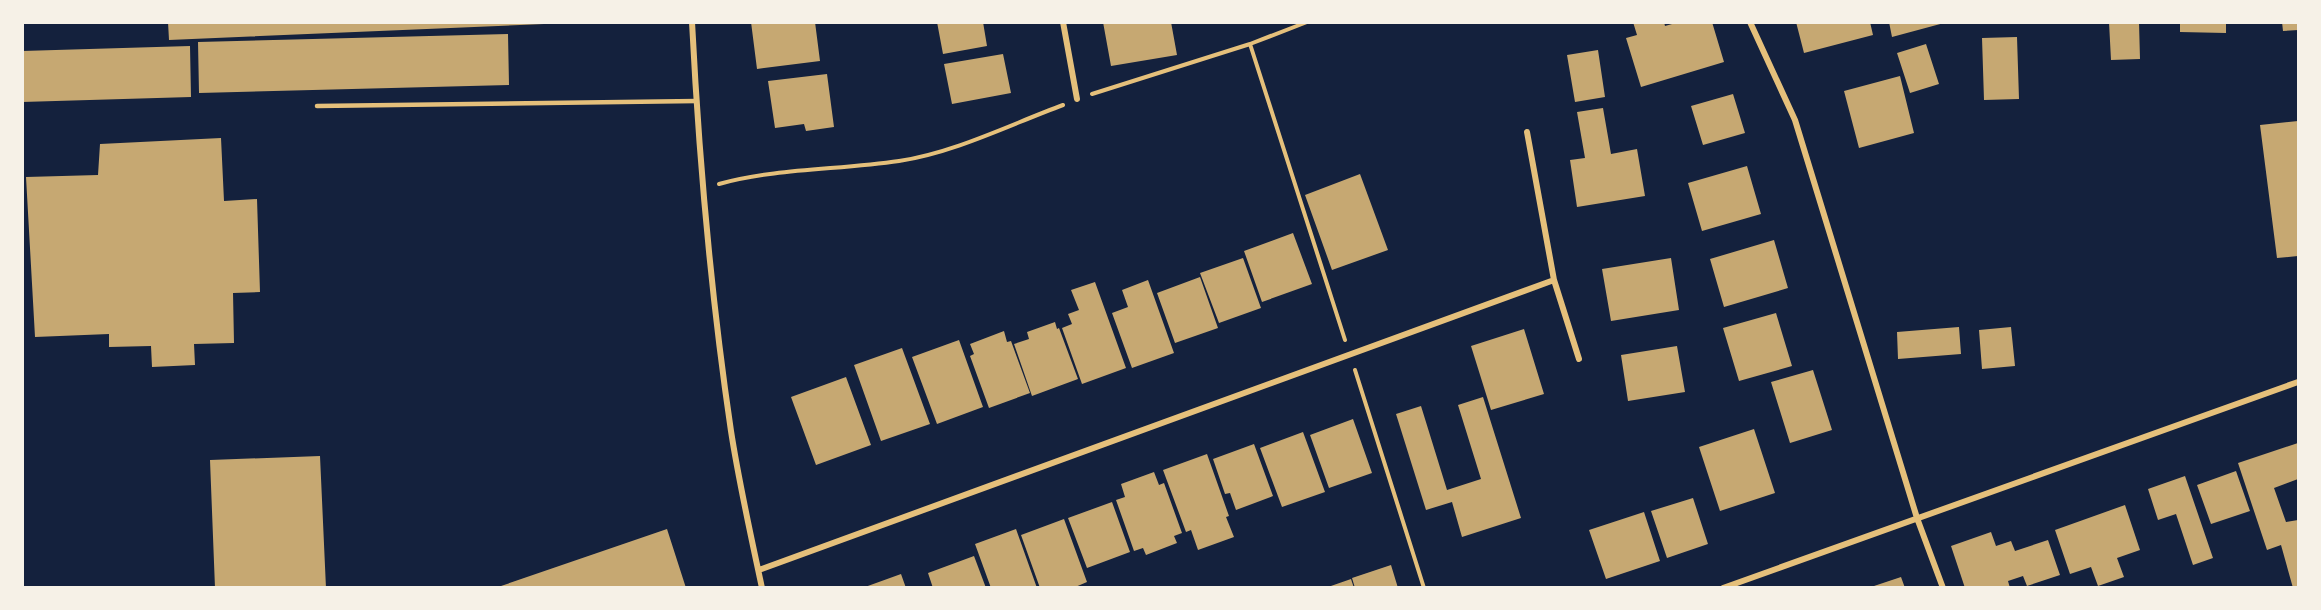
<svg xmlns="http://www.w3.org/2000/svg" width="2321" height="610" font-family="'PT Serif',serif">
  <rect width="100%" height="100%" fill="#14213d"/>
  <path fill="#c6a872" d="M 168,22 L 544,22 L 544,24 L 169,40 Z
    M 751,22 L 815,22 L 820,61 L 757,69 Z
    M 937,22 L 983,22 L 987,46 L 943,54 Z
    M 1103,22 L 1171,22 L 1177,55 L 1111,66 Z
    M 1633,22 L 1664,22 L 1665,26 L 1679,22 L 1712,22 L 1724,62 L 1641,87 L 1626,38 L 1637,35 Z
    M 1796,22 L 1870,22 L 1873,35 L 1804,53 Z
    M 1889,22 L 1943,22 L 1944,23 L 1892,37 Z
    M 2109,22 L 2139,22 L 2140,59 L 2111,60 Z
    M 2180,22 L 2226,22 L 2226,33 L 2180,32 Z
    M 2282,22 L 2298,22 L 2298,30 L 2283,31 Z
    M 508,34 L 509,85 L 199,93 L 198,42 Z
    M 2017,37 L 2019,99 L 1984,100 L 1982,38 Z
    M 1926,44 L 1939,84 L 1910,93 L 1897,53 Z
    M 190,46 L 191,97 L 22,102 L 22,51 Z
    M 1598,50 L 1605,97 L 1575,102 L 1567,55 Z
    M 1003,54 L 1011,93 L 952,104 L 944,64 Z
    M 827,74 L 834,127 L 806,131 L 804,124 L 775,128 L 768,81 Z
    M 1900,76 L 1914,133 L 1859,148 L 1844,91 Z
    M 1733,94 L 1745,133 L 1703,145 L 1691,106 Z
    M 1603,108 L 1611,154 L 1637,149 L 1645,196 L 1577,207 L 1570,160 L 1585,158 L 1577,112 Z
    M 2298,121 L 2298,256 L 2277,258 L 2260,125 Z
    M 221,138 L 224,201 L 257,199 L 260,292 L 233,293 L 234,343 L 194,344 L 195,365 L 152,367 L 151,346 L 109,347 L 109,334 L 35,337 L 26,177 L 98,175 L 100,144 Z
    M 1747,166 L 1761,214 L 1702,231 L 1688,183 Z
    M 1360,174 L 1388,250 L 1332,270 L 1305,195 Z
    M 1293,233 L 1312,284 L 1262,302 L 1244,251 Z
    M 1774,240 L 1788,288 L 1724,307 L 1710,259 Z
    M 1243,258 L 1261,308 L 1219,323 L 1200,273 Z
    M 1671,258 L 1679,310 L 1611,321 L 1602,269 Z
    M 1200,277 L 1218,328 L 1175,343 L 1157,293 Z
    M 1148,280 L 1174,353 L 1132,368 L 1112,313 L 1128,307 L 1122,290 Z
    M 1095,282 L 1126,368 L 1082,384 L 1062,328 L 1072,324 L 1068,314 L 1079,310 L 1071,290 Z
    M 1776,313 L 1792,366 L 1739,381 L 1723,328 Z
    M 1055,322 L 1057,329 L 1059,328 L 1078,379 L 1032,396 L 1014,344 L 1029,339 L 1027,332 Z
    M 1959,327 L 1961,354 L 1898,359 L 1897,332 Z
    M 2011,327 L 2015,366 L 1982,369 L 1979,330 Z
    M 1524,329 L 1544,394 L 1491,410 L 1471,346 Z
    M 1004,331 L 1007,342 L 1011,341 L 1030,393 L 989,408 L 970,356 L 974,354 L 970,344 Z
    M 959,340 L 983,407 L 937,424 L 912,357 Z
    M 1677,346 L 1685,392 L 1628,401 L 1621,355 Z
    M 902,348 L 930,424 L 881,441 L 854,365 Z
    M 1813,370 L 1832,430 L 1790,443 L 1771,382 Z
    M 846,377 L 871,445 L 816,465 L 791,397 Z
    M 1483,397 L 1521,518 L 1462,537 L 1452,502 L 1426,510 L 1396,414 L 1421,406 L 1447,490 L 1481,479 L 1458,405 Z
    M 1353,419 L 1372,473 L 1329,488 L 1310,435 Z
    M 1754,429 L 1775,493 L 1720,511 L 1699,447 Z
    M 1303,432 L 1325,492 L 1282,507 L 1260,448 Z
    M 2298,443 L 2298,479 L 2274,488 L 2286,522 L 2298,520 L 2298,588 L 2293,588 L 2281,545 L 2267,550 L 2238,463 Z
    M 1254,444 L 1273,496 L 1236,510 L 1230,493 L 1225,494 L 1213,459 Z
    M 1207,454 L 1229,516 L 1226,517 L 1234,537 L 1198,550 L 1191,530 L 1186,532 L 1163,470 Z
    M 320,456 L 326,588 L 215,588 L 210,460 Z
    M 2236,471 L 2250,511 L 2211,524 L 2197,485 Z
    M 1154,472 L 1159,485 L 1164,483 L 1182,533 L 1174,536 L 1177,543 L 1146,555 L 1143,548 L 1134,551 L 1116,500 L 1125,497 L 1121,484 Z
    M 2185,476 L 2213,558 L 2193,565 L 2176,514 L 2158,520 L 2148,489 Z
    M 1693,498 L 1708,544 L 1667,558 L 1651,511 Z
    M 1112,502 L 1130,552 L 1087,568 L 1068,518 Z
    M 2125,505 L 2140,550 L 2117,558 L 2124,577 L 2098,586 L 2091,567 L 2070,574 L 2055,530 Z
    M 1644,512 L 1660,561 L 1606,579 L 1589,530 Z
    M 1064,519 L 1087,582 L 1073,588 L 1040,588 L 1021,535 Z
    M 667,529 L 686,588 L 498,588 L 498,587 Z
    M 1016,529 L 1037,588 L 991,588 L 975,544 Z
    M 1991,532 L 1996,546 L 2011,541 L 2015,551 L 2048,540 L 2060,575 L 2027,586 L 2023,576 L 2008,581 L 2010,588 L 1965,588 L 1951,546 Z
    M 974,556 L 986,588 L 933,588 L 928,573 Z
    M 1391,565 L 1398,588 L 1355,588 L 1352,578 Z
    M 901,574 L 906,588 L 865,588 L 865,587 Z
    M 1901,577 L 1905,588 L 1871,588 L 1871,587 Z
    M 1351,579 L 1354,588 L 1328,588 L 1328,587 Z"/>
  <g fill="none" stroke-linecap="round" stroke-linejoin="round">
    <path stroke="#e5c07b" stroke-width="4" d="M 1250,44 L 1345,340
      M 1092,94 L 1250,44 L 1307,22
      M 719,184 C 777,168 839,170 899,161 C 956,152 1009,125 1063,105
      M 1355,370 L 1424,588"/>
    <path stroke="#e5c07b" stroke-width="4.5" d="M 317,106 L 697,101"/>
    <path stroke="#e5c07b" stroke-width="6" d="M 692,22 C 699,159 711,296 731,431 C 739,483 751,536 762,588
      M 1063,22 L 1077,99
      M 1750,22 L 1795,120 L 1917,518 L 1943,588
      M 1554,280 L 1579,359
      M 759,570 L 1554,280 L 1527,132
      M 1723,588 L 2298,382"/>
  </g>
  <rect width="2321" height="610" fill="none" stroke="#f6f1e7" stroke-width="48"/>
</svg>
